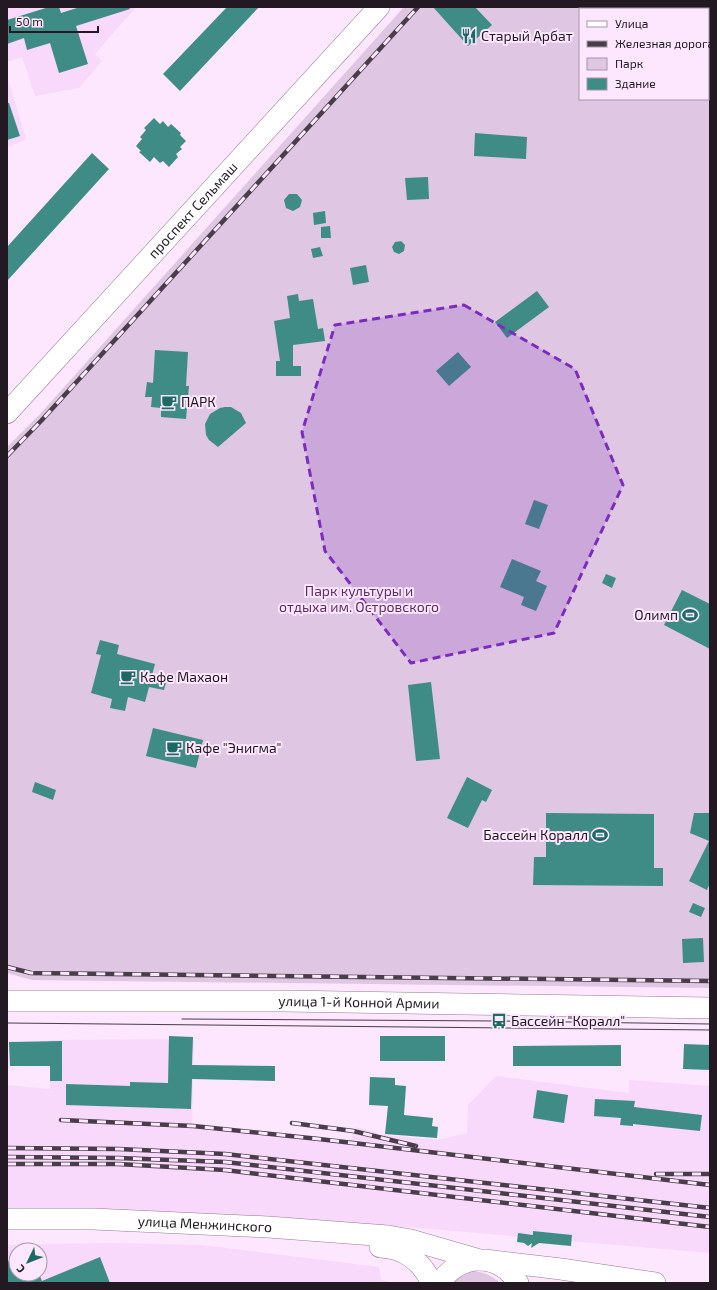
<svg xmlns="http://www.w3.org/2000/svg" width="717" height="1290" font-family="'Exo 2',sans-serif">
  <rect width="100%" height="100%" fill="#fce7fe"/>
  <path fill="#f8d8fb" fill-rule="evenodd" d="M 7,7 L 136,7 L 95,54 L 102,61 L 79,88 L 35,96 L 22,57 L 7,62 Z
    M 7,75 L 26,139 L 7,148 Z
    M 194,1039 L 192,1125 L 350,1141 L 356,1127 L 384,1135 L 438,1140 L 467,1133 L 468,1105 L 496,1076 L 629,1093 L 629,1080 L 710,1086 L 710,1253 L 396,1226 L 7,1216 L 7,1085 L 50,1089 L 50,1040 Z
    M 108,1243 L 202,1245 L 379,1267 L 381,1280 L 394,1283 L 7,1283 L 7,1245 ZM 16,1250 L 40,1250 L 40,1274 L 16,1274 Z"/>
  <path fill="#dfc6e2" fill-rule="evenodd" d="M 404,7 L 710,7 L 710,988 L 32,980 L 7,973 L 7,447 L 41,413 ZM 580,9 L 708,9 L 708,99 L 580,99 Z
    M 472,1271 C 483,1272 492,1275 500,1283 L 448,1283 L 450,1280 Z"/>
  <path fill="#3f8b86" d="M 49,7 L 59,7 L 61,13 L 80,7 L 129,7 L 130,9 L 76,26 L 88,64 L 59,73 L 50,43 L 27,50 L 24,38 L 7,44 L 7,20 Z
    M 227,7 L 259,7 L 180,91 L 163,74 Z
    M 433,7 L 475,7 L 492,25 L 468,46 Z
    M 7,103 L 9,103 L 20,136 L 7,140 Z
    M 154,118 L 160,124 L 163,121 L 168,127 L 171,124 L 181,133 L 180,135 L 186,141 L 180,147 L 182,149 L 176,154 L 178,157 L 169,167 L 163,161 L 160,163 L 154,157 L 150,162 L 139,152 L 141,151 L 136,146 L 142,139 L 140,137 L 146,130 L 144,128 Z
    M 475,133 L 527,137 L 526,159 L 474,156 Z
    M 92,153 L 109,169 L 7,281 L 7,247 Z
    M 428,177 L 429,199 L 407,200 L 405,178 Z
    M 289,194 L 297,194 L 302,200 L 300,207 L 293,211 L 286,208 L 284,200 Z
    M 325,211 L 326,223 L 314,225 L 313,213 Z
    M 330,226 L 331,238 L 321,238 L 321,227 Z
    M 401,241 L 405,245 L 404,251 L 399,254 L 394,252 L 392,247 L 395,242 Z
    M 320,247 L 323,256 L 313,258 L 311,249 Z
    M 366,265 L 369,282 L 353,285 L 350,268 Z
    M 537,291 L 549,307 L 507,338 L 495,322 Z
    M 298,294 L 299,301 L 313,299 L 318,329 L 323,328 L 325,341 L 293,345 L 293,366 L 301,366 L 301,376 L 276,376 L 276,361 L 280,361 L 274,321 L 290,318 L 287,296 Z
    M 155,350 L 188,352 L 186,386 L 189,386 L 186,419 L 161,417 L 161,408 L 151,407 L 152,397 L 145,397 L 147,382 L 153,383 Z
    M 458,352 L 471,367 L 449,386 L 436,371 Z
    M 225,407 L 231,407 L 241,413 L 246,423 L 218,447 L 209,440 L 206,435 L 205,424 L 210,414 L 220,408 Z
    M 534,500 L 548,505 L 539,529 L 525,524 Z
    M 512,559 L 541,571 L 536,581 L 547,586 L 536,611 L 521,605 L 524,597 L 500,587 Z
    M 606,574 L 616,578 L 612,588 L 602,583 Z
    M 682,590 L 710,604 L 710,649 L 664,625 Z
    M 100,640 L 119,645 L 117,654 L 155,664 L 152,675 L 167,679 L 164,690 L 149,687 L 145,702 L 128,697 L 125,711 L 110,708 L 112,699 L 91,693 L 101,655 L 96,654 Z
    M 431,682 L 440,759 L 416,761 L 408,685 Z
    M 153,728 L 203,740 L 196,768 L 146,756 Z
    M 467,777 L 492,790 L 486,802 L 482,800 L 468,828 L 447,818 Z
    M 35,782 L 56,790 L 53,800 L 32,792 Z
    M 546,813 L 654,814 L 654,868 L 663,868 L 663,886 L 533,885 L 534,857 L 546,857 Z
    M 694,813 L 710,813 L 710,883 L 707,890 L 689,881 L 709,841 L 690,833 Z
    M 693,903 L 705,908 L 701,917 L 689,912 Z
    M 703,938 L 704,962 L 683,963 L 682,939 Z
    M 169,1036 L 193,1037 L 192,1065 L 275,1066 L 275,1081 L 192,1079 L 191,1109 L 66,1105 L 66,1084 L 130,1086 L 130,1082 L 168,1083 Z
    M 380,1036 L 445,1036 L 445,1061 L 380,1061 Z
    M 62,1041 L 62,1081 L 50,1081 L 50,1066 L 10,1066 L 9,1042 Z
    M 684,1044 L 710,1045 L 710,1070 L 683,1069 Z
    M 621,1045 L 621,1066 L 513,1066 L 513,1046 Z
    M 370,1077 L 395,1078 L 395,1085 L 406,1086 L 404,1115 L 433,1118 L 432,1126 L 438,1127 L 437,1138 L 385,1134 L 388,1106 L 369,1105 Z
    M 537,1090 L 568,1095 L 564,1123 L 533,1118 Z
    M 595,1099 L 635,1101 L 634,1107 L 702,1115 L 700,1131 L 633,1124 L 633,1126 L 620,1125 L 621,1118 L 594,1116 Z
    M 533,1231 L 572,1235 L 571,1246 L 539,1243 L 531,1248 L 532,1243 L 528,1246 L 524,1243 L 517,1242 L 518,1233 L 533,1235 Z
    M 100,1257 L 110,1283 L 7,1283 L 7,1262 L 16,1258 L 16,1274 L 39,1274 L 42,1281 Z"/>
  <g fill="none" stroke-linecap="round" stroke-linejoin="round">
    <defs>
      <g id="major">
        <path id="s1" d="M 7,413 L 379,7"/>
        <path id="s2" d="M 7,1001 L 284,1001 L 710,1008"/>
        <path id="s3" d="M 7,1219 L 93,1219 L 268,1227 L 388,1236 L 411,1240 L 480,1260"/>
        <path d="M 380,1247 C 405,1248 421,1261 432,1283"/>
        <path d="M 485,1260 L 561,1269 L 655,1283"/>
        <path d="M 440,1283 C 460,1253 498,1252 518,1283"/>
      </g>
    </defs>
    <use href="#major" stroke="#927b94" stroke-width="22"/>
    <use href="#major" stroke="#fff" stroke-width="21"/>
    <path stroke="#483d49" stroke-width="1" d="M 182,1019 L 499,1021 L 710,1024
      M 7,1023 L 710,1030"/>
    <defs>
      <path id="rail" d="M 7,456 L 41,421 L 418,7
        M 7,967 L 31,973 L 710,981
        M 61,1120 L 193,1126 L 319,1139 L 710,1185
        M 292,1123 L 353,1131 L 416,1146
        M 7,1148 L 119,1149 L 225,1154 L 710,1208
        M 7,1157 L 118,1158 L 225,1162 L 710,1217
        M 7,1164 L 118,1164 L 225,1170 L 710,1227
        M 656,1174 L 710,1174"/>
    </defs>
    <use href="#rail" stroke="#483d49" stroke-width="4.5"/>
    <use href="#rail" stroke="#fce7fe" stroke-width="3" stroke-dasharray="9" stroke-linecap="butt"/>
  </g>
  <path fill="#7b2cbf" fill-opacity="0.2" stroke="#7b2cbf" stroke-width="3" stroke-dasharray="8 5" stroke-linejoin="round" d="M 464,305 L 575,369 L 623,485 L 554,633 L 411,663 L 325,551 L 302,432 L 335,325 Z"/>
  <defs>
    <symbol id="restaurant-bare" viewBox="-9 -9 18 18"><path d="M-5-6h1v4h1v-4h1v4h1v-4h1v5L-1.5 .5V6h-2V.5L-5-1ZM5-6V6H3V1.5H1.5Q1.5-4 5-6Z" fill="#1d6964" stroke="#fce7fe" stroke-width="2.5" paint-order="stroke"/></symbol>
    <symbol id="cafe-bare" viewBox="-9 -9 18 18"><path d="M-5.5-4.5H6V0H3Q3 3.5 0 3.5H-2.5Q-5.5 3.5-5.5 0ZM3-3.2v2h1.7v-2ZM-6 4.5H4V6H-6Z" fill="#1d6964" stroke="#fce7fe" stroke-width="2.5" paint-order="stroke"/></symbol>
    <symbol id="stadium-bare" viewBox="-9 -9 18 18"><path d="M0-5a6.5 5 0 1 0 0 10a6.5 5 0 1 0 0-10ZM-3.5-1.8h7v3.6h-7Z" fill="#1d6964" stroke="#fce7fe" stroke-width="2.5" paint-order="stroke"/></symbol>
    <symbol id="bus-bare" viewBox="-9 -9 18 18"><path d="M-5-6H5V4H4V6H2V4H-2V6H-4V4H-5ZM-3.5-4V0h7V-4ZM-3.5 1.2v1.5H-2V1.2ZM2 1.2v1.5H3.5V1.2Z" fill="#1d6964" stroke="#fce7fe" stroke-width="2.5" paint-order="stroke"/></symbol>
  </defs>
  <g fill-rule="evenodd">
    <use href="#restaurant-bare" x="458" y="25" width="22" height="22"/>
    <use href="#cafe-bare" x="158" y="391" width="22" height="22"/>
    <use href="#stadium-bare" x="679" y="604" width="22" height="22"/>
    <use href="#cafe-bare" x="117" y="666" width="22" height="22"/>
    <use href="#cafe-bare" x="163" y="737" width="22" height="22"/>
    <use href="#stadium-bare" x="589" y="824" width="22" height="22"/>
    <use href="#bus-bare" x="488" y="1010" width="22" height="22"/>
  </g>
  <g text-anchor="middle" stroke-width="4" stroke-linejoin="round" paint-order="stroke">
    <g font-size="14" fill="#221923" stroke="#fce7fe" text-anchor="start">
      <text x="481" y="41">Старый Арбат</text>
      <text x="181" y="407">ПАРК</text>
      <text x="678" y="620" text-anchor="end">Олимп</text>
      <text x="140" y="682">Кафе Махаон</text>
      <text x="186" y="753">Кафе "Энигма"</text>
      <text x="588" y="840" text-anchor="end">Бассейн Коралл</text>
      <text x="511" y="1026">Бассейн "Коралл"</text>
    </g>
    <g font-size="14" fill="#221923" stroke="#fce7fe">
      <text dy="5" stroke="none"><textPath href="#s1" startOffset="275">проспект Сельмаш</textPath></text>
      <text dy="5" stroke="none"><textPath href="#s2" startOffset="352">улица 1-й Конной Армии</textPath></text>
      <text dy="5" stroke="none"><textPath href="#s3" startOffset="198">улица Менжинского</textPath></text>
    </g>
    <g font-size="14" fill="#5f2d64" stroke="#fce7fe">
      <text x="359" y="596">Парк культуры и<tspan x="359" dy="16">отдыха им. Островского</tspan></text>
    </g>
  </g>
  <rect width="717" height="1290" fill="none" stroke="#221923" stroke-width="16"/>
  <rect x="579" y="8" width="130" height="92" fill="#fce7fe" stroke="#a595a6"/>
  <rect x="587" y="21" width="20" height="6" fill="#ffffff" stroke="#a595a6"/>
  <text x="615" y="28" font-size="12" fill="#221923">Улица</text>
  <rect x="587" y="41" width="20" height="6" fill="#483d49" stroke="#a595a6"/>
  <text x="615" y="48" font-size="12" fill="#221923">Железная дорога</text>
  <rect x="587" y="58" width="20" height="12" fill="#dfc6e2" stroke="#a595a6"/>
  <text x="615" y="68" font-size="12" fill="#221923">Парк</text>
  <rect x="587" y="78" width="20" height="12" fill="#3f8b86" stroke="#a595a6"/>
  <text x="615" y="88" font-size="12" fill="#221923">Здание</text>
  <g transform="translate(28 1262) rotate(227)"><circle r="19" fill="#fce7fe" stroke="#a595a6"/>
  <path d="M0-3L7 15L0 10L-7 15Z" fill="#1d6964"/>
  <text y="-6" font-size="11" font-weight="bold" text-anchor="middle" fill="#221923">С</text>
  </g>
  <path d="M10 26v6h88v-6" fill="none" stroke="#221923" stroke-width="2"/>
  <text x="16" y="26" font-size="12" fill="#221923" stroke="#fce7fe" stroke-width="3" paint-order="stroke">50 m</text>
</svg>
